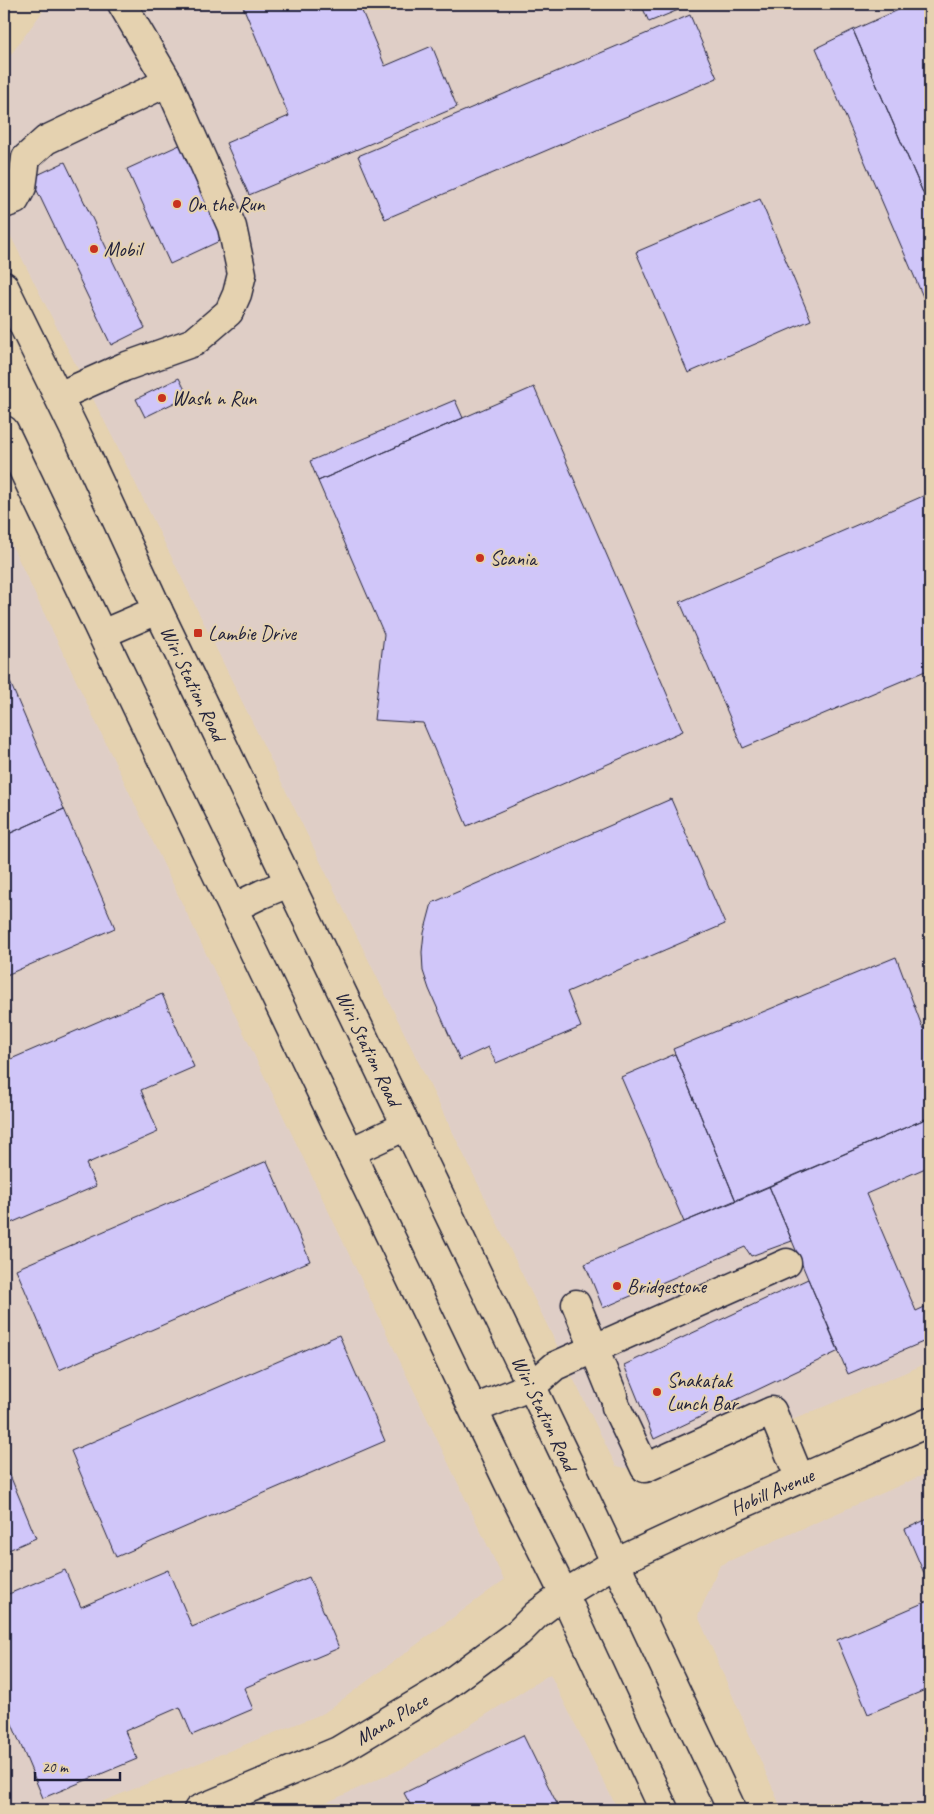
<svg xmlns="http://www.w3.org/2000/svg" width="934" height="1814" font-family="Caveat,sans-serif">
  <rect width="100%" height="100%" fill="#e5d2b0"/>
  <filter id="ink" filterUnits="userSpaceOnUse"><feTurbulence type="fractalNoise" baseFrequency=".02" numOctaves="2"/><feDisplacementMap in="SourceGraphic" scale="10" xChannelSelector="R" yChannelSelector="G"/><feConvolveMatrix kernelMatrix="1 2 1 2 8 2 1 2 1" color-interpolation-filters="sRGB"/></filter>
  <g filter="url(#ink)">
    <path fill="#dfcec6" d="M 48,4 L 930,4 L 930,1362 L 662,1475 L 616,1466 L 122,456 L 4,223 L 4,64 Z
      M 4,529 L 504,1580 L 324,1713 L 81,1810 L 4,1810 Z
      M 930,1472 L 930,1810 L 782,1810 L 698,1616 L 720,1565 Z
      M 550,1674 L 618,1810 L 310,1810 L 401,1769 Z"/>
    <path fill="#d0c6f9" stroke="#22223b" d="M 242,4 L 359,4 L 385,66 L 432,46 L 457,107 L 249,195 L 226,143 L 289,116 Z
      M 641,4 L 693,4 L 649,22 Z
      M 912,4 L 930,4 L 930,209 L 853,30 Z
      M 690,15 L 717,78 L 385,219 L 358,156 Z
      M 853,30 L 930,209 L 930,313 L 816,48 Z
      M 184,143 L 226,238 L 170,264 L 127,169 Z
      M 65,162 L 145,328 L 111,345 L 31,178 Z
      M 760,199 L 811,320 L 688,373 L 636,252 Z
      M 179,378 L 188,396 L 145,417 L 136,399 Z
      M 534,387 L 683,731 L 467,826 L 423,723 L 374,720 L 384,634 L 318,481 Z
      M 455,400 L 463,418 L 318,481 L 310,461 Z
      M 930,493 L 930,669 L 743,748 L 680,602 Z
      M 4,668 L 64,809 L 4,836 Z
      M 671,799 L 725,924 L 567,992 L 581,1027 L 496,1063 L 488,1047 L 460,1060 L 429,989 L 423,971 L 422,952 L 424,933 L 432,903 Z
      M 64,809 L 115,928 L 4,976 L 4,836 Z
      M 896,957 L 923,1029 L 930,1025 L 930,1117 L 736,1201 L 673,1049 Z
      M 162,994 L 194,1067 L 141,1090 L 158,1132 L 86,1164 L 96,1186 L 4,1226 L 4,1062 Z
      M 675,1054 L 736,1201 L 684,1222 L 621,1077 Z
      M 930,1117 L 930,1166 L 866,1194 L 916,1311 L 929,1305 L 930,1339 L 848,1374 L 769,1186 Z
      M 267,1161 L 310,1261 L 59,1370 L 16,1269 Z
      M 769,1186 L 792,1241 L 751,1256 L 745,1247 L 603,1308 L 585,1264 Z
      M 808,1279 L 839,1351 L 654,1439 L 624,1365 Z
      M 339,1335 L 385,1441 L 116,1557 L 71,1451 Z
      M 4,1461 L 36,1538 L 4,1552 Z
      M 930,1518 L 930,1587 L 905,1529 Z
      M 65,1570 L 81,1607 L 168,1570 L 192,1627 L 309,1577 L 339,1648 L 244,1688 L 253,1709 L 192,1735 L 180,1707 L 125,1731 L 137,1759 L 43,1798 L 4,1705 L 4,1596 Z
      M 930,1600 L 930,1688 L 868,1714 L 837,1640 Z
      M 523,1735 L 560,1810 L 413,1810 L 404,1793 Z"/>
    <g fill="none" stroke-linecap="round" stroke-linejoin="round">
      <defs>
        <g id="minor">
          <path d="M 4,204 L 15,200 L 22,187 L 26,158 L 46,140 L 168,82"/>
          <path d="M 59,396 L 124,367 L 194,342 L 229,312 L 237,294 L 242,274 L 232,227 L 168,82 L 122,4"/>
          <path d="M 576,1304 L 613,1395"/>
          <path d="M 616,1407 L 645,1468 L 772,1411 L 800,1479"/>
          <path d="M 474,1409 L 532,1386 L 555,1366 L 787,1263"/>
          <path id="s1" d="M 198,1810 L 338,1751 L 443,1688 L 519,1632 L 536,1615 L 564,1594 L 615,1563 L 731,1509 L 930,1422"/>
        </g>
        <g id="major">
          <path id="s2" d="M 4,286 L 81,443 L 158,610 L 569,1464 L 732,1810"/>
          <path d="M 4,430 L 509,1484 L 564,1594 L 664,1810"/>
          <path d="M 102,634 L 158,610"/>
          <path d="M 233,908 L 262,894 L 289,883"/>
          <path d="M 350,1152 L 406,1126"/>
        </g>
      </defs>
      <use href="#minor" stroke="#22223b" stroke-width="31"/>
      <use href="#major" stroke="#22223b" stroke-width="31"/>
      <use href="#minor" stroke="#e5d2b0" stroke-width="28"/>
      <use href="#major" stroke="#e5d2b0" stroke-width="28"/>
    </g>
  </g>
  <g fill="#c8321e" stroke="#e5d2b0" stroke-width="2">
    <circle cx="177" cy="204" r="5"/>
    <circle cx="94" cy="249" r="5"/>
    <circle cx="162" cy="398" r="5"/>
    <circle cx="480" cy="558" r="5"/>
    <rect x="193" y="628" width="10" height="10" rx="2.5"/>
    <circle cx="617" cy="1286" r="5"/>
    <circle cx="657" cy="1392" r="5"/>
  </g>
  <g text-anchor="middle" stroke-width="4" stroke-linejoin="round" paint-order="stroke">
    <g font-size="20" fill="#22223b" stroke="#e5d2b0" text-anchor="start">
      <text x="187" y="211">On the Run</text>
      <text x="104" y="256">Mobil</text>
      <text x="172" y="405">Wash n Run</text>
      <text x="490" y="565">Scania</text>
      <text x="208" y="640">Lambie Drive</text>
      <text x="627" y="1293">Bridgestone</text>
      <text x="667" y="1387">Snakatak<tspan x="667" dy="23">Lunch Bar</tspan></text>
    </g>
    <g font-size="20" fill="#22223b" stroke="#e5d2b0">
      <text dy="7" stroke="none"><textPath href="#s2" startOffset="440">Wiri Station Road</textPath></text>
      <text dy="7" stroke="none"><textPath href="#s2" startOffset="845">Wiri Station Road</textPath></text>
      <text dy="7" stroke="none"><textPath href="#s2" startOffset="1250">Wiri Station Road</textPath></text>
      <text dy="7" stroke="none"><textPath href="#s1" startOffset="660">Hobill Avenue</textPath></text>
      <text dy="7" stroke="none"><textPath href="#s1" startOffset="214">Mana Place</textPath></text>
    </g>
  </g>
  <rect width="934" height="1814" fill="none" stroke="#e5d2b0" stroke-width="20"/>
  <rect x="10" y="10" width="914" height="1794" fill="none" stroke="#22223b" stroke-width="2" filter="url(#ink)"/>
  <path d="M35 1772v8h85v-8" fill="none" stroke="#22223b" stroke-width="2.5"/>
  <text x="42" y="1772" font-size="15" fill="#22223b" stroke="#e5d2b0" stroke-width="4" paint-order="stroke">20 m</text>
</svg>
